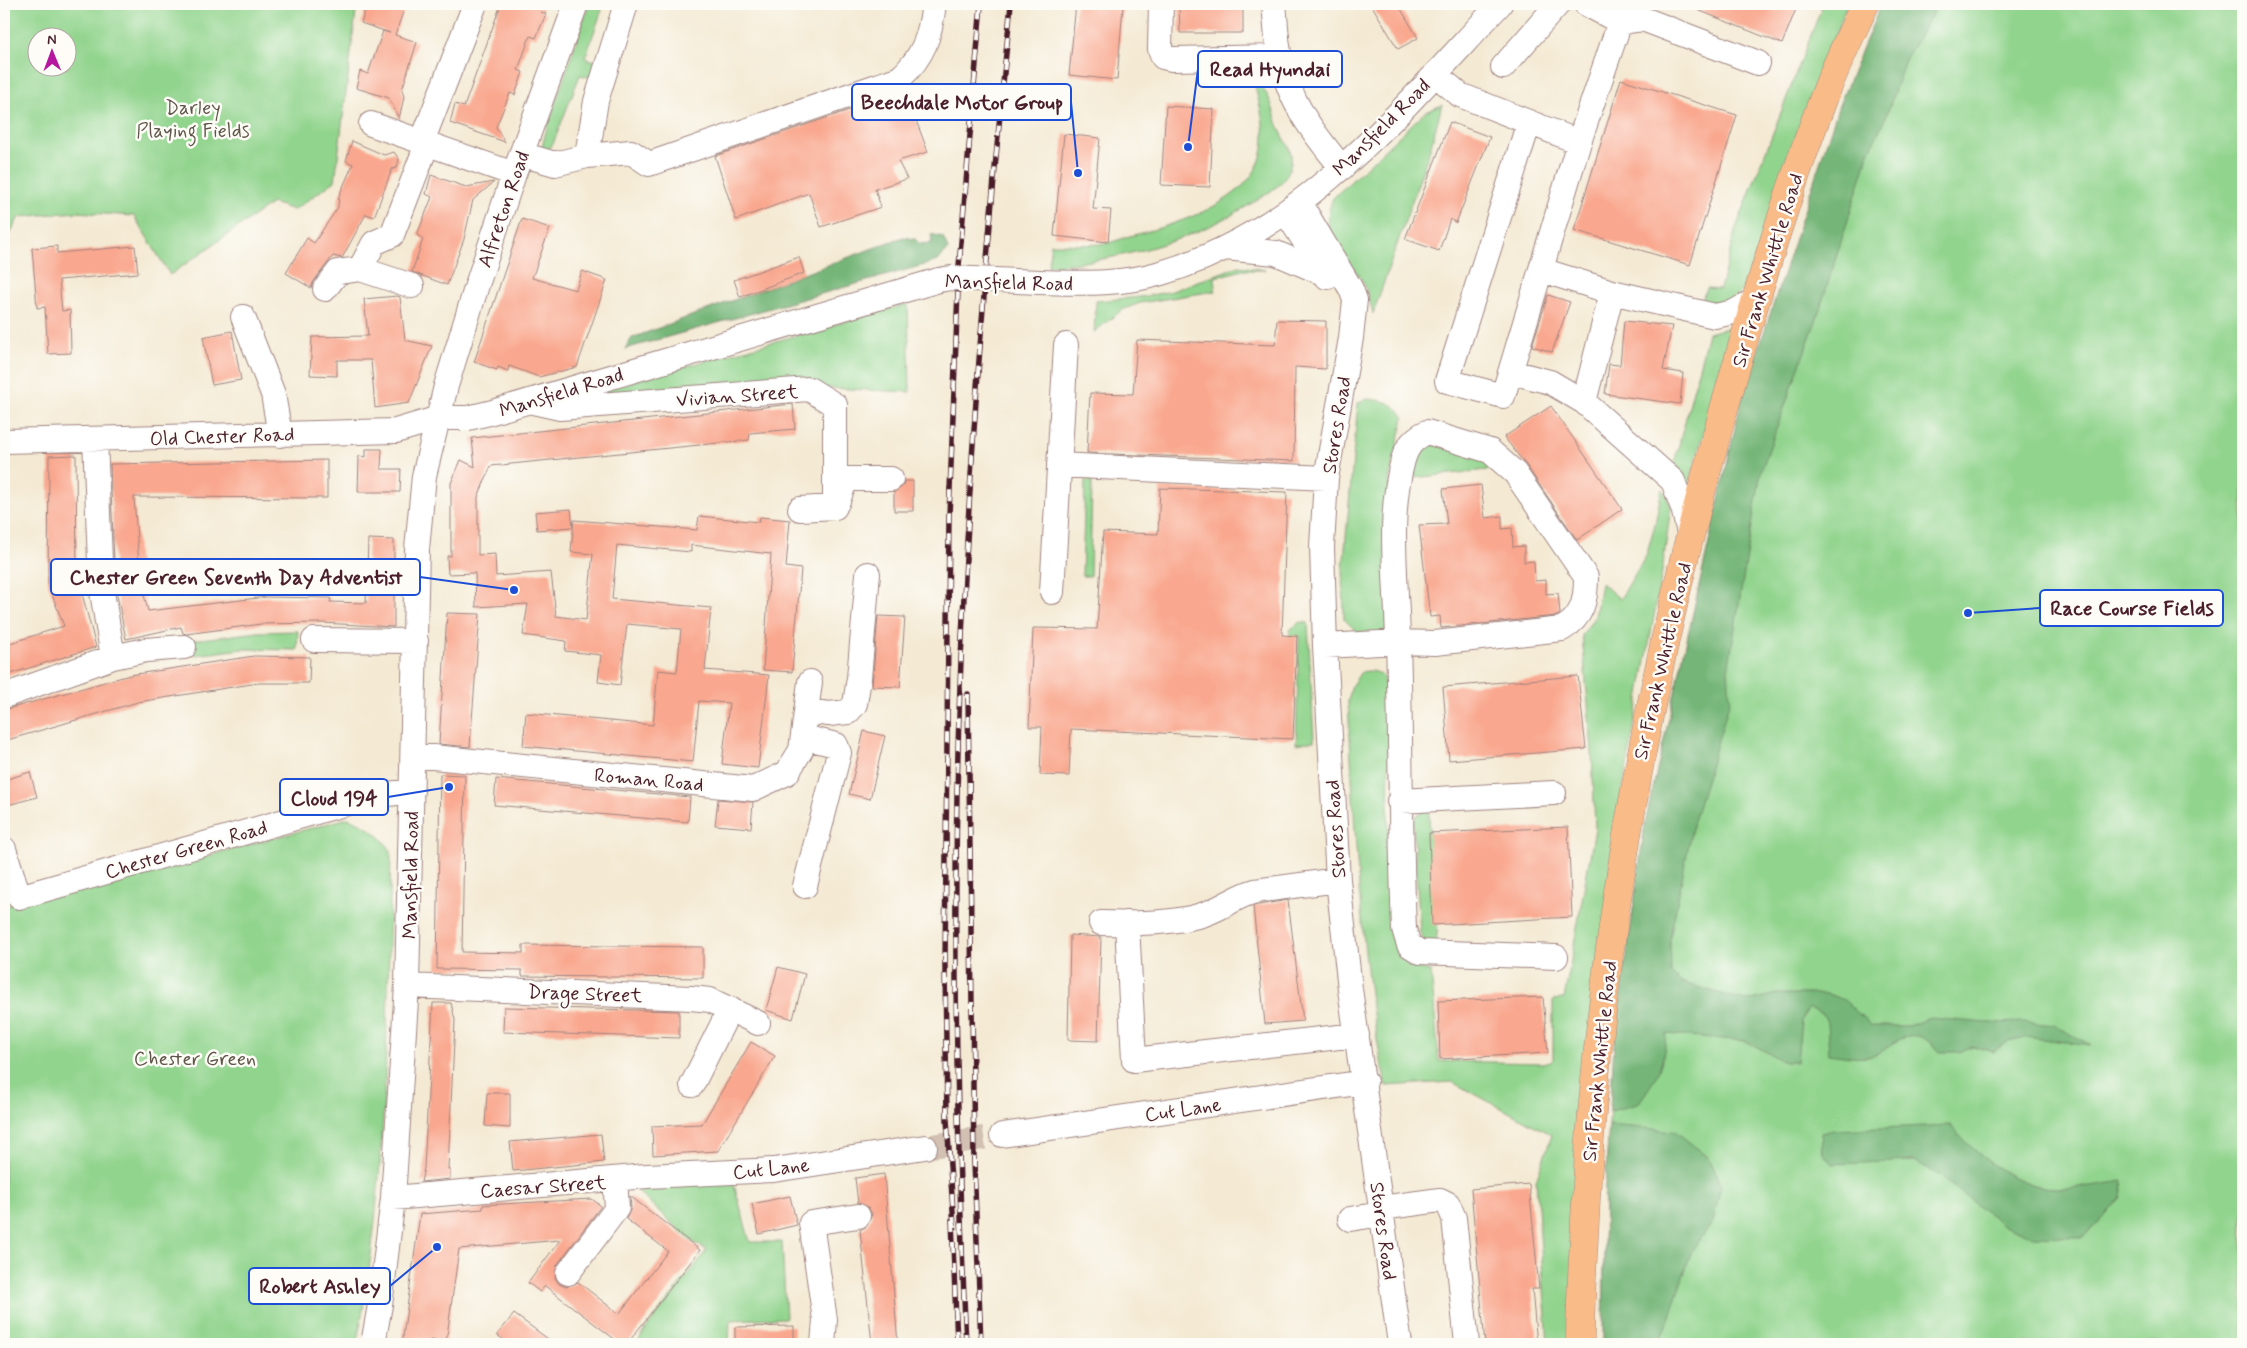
<svg xmlns="http://www.w3.org/2000/svg" width="2247" height="1348" font-family="Mynerve,sans-serif">
  <rect width="100%" height="100%" fill="#fdfcf7"/>
  <filter id="ink" filterUnits="userSpaceOnUse"><feTurbulence type="fractalNoise" baseFrequency=".02" numOctaves="2"/><feDisplacementMap in="SourceGraphic" scale="10" xChannelSelector="R" yChannelSelector="G"/><feConvolveMatrix kernelMatrix="1 2 1 2 8 2 1 2 1" color-interpolation-filters="sRGB"/></filter>
  <filter id="wash" filterUnits="userSpaceOnUse"><feTurbulence type="fractalNoise" baseFrequency=".0096" numOctaves="4" result="noise"/><feDisplacementMap in="SourceGraphic" scale="20" xChannelSelector="R" yChannelSelector="G"/><feGaussianBlur stdDeviation="1.12" result="paint"/><feColorMatrix in="noise" values="0 0 0 0 0 0 0 0 0 0 0 0 0 0 0 0 0 1.4 0 .05"/><feComposite in="paint" operator="in"/></filter>
  <g filter="url(#wash)">
    <rect width="100%" height="100%" fill="#f4ead4"/>
    <path fill="#91d48d" stroke="#6e7a5c" fill-rule="evenodd" d="M 4,4 L 357,4 L 335,181 L 294,210 L 272,203 L 170,275 L 134,216 L 76,212 L 19,217 L 4,245 ZM 38,38 L 68,38 L 68,68 L 38,68 Z
      M 589,4 L 604,4 L 585,58 L 598,62 L 593,78 L 580,75 L 553,144 L 547,151 L 542,147 L 546,131 Z
      M 1823,4 L 1847,4 L 1744,288 C 1729,306 1723,306 1700,304 L 1706,288 L 1720,289 L 1736,228 Z
      M 1888,4 L 2243,4 L 2243,1344 L 1603,1344 L 1605,1186 L 1614,1046 L 1645,824 L 1741,402 Z
      M 1254,82 C 1272,92 1273,113 1280,130 C 1285,141 1293,150 1291,162 C 1288,183 1272,190 1257,200 C 1194,241 1122,260 1048,266 L 1051,244 C 1069,244 1090,246 1108,243 C 1114,242 1120,239 1126,237 C 1167,227 1244,206 1260,160 C 1269,135 1260,107 1254,82 Z
      M 1442,105 L 1430,149 L 1373,314 C 1370,301 1367,288 1360,277 C 1341,250 1318,233 1333,198 L 1425,112 Z
      M 1239,266 L 1265,270 L 1243,270 L 1215,277 L 1215,291 L 1140,303 L 1122,310 L 1094,332 L 1096,301 L 1141,297 L 1172,291 Z
      M 908,304 L 910,392 L 824,388 L 584,395 Z
      M 1734,326 L 1687,492 L 1675,460 L 1708,333 Z
      M 1365,399 C 1383,400 1395,402 1404,418 L 1389,480 L 1388,613 L 1386,633 L 1357,632 L 1344,619 L 1343,570 L 1358,403 Z
      M 1430,444 L 1480,454 L 1497,469 L 1413,478 C 1414,462 1416,453 1430,444 Z
      M 1085,480 L 1092,481 L 1090,576 L 1082,576 Z
      M 1662,488 L 1671,506 L 1662,572 L 1612,849 L 1570,1344 L 1548,1344 L 1536,1180 L 1552,1135 L 1452,1082 L 1386,1086 C 1359,960 1355,829 1348,701 L 1352,685 L 1361,672 C 1376,669 1382,673 1390,686 L 1388,819 L 1398,950 L 1414,967 L 1431,971 L 1439,1061 L 1544,1063 L 1553,1060 L 1553,1000 L 1564,999 L 1595,829 L 1592,751 L 1582,635 L 1595,616 L 1601,583 L 1620,599 L 1646,556 L 1655,524 Z
      M 1300,622 L 1308,623 L 1314,741 L 1296,744 L 1299,636 L 1290,636 L 1290,630 Z
      M 298,631 L 297,650 L 243,649 L 195,655 L 193,640 L 258,632 Z
      M 1429,808 C 1429,853 1442,899 1436,944 L 1424,941 L 1420,932 L 1413,824 L 1417,815 Z
      M 348,818 C 366,824 381,835 391,851 C 387,1016 388,1181 357,1344 L 4,1344 L 4,907 L 19,901 L 115,881 Z
      M 733,1181 L 750,1242 L 782,1242 L 786,1318 L 730,1320 L 729,1344 L 637,1344 L 645,1330 L 707,1250 L 691,1241 L 634,1188 Z"/>
    <path fill="#74b678" stroke="#5f6a52" d="M 1881,4 L 1938,4 L 1905,60 L 1887,114 L 1869,153 L 1817,318 L 1761,471 L 1728,670 L 1730,700 L 1692,828 L 1670,938 L 1671,973 L 1680,982 L 1746,1001 L 1777,994 L 1828,994 L 1844,1000 L 1872,1026 L 1908,1026 L 1931,1018 L 1987,1023 L 2026,1022 L 2054,1025 L 2091,1045 L 2025,1037 L 2008,1041 L 1993,1052 L 1972,1046 L 1960,1052 L 1940,1052 C 1925,1035 1912,1030 1893,1043 C 1888,1047 1882,1052 1876,1055 C 1862,1060 1844,1056 1829,1054 L 1827,1022 L 1823,1014 L 1809,1008 L 1801,1021 L 1797,1062 L 1785,1062 L 1746,1041 L 1666,1034 C 1663,1069 1658,1075 1638,1104 L 1610,1111 L 1614,1046 L 1645,824 L 1741,402 L 1839,105 Z
      M 931,234 L 943,237 L 948,249 L 938,261 L 625,349 L 632,338 L 903,237 L 915,239 L 920,244 L 932,243 Z
      M 1609,1125 L 1675,1131 L 1707,1156 L 1721,1186 L 1713,1222 L 1692,1250 L 1666,1328 L 1657,1344 L 1603,1344 L 1605,1186 Z
      M 1950,1125 C 1974,1153 2014,1187 2054,1188 C 2077,1188 2101,1185 2123,1181 L 2121,1197 L 2100,1222 L 2081,1237 L 2030,1236 L 2003,1225 L 1937,1174 L 1915,1161 L 1832,1164 L 1823,1153 L 1821,1133 L 1833,1130 Z"/>
    <g id="blocks">
      <path fill="#f9a78e" d="M 367,4 L 406,4 L 395,35 L 417,42 L 402,90 L 404,97 L 399,119 L 389,98 L 356,88 L 360,71 L 368,74 L 383,31 L 390,33 L 361,23 Z
        M 501,4 L 544,4 L 541,12 L 546,14 L 536,38 L 530,36 L 518,70 L 523,72 L 515,95 L 510,93 L 496,127 L 505,142 L 450,123 L 455,104 L 464,107 Z
        M 1076,4 L 1123,6 L 1117,80 L 1069,75 Z
        M 1179,4 L 1243,4 L 1243,33 L 1180,33 Z
        M 1371,4 L 1398,4 L 1418,38 L 1398,49 Z
        M 1683,4 L 1798,4 L 1782,44 Z
        M 1621,79 L 1737,115 L 1690,265 L 1574,230 Z
        M 905,91 L 928,152 L 898,161 L 907,179 L 875,189 L 881,207 L 821,227 L 809,193 L 736,220 L 715,156 Z
        M 1166,106 L 1214,109 L 1210,187 L 1161,185 Z
        M 1450,122 L 1490,137 L 1456,223 L 1450,219 L 1439,251 L 1405,239 Z
        M 1064,134 L 1100,138 L 1093,209 L 1111,210 L 1108,242 L 1054,236 Z
        M 352,141 L 384,155 L 394,152 L 399,159 L 397,168 L 392,169 L 374,217 L 366,214 L 342,258 L 333,256 L 314,281 L 311,288 L 286,273 L 307,238 L 314,243 L 338,207 L 339,196 L 353,164 L 346,161 Z
        M 431,175 L 466,187 L 494,182 L 473,200 L 464,239 L 447,285 L 412,272 L 423,239 L 417,235 L 432,197 L 426,194 Z
        M 522,219 L 550,228 L 532,278 L 576,290 L 582,271 L 607,280 L 577,367 L 539,377 L 509,366 L 508,371 L 498,367 L 497,370 L 474,362 Z
        M 57,246 L 57,253 L 135,246 L 138,273 L 59,280 L 62,311 L 70,310 L 71,353 L 48,354 L 45,307 L 37,308 L 32,248 Z
        M 799,257 L 804,273 L 740,297 L 734,280 Z
        M 1548,295 L 1570,302 L 1552,352 L 1532,346 Z
        M 397,296 L 400,297 L 405,340 L 432,346 L 409,403 L 375,408 L 371,360 L 337,360 L 337,376 L 310,375 L 312,337 L 368,336 L 364,299 Z
        M 1277,320 L 1326,321 L 1326,369 L 1295,367 L 1294,461 L 1087,453 L 1090,393 L 1133,394 L 1137,340 L 1275,345 Z
        M 1624,321 L 1672,326 L 1663,370 L 1683,373 L 1680,404 L 1605,394 L 1609,364 L 1620,365 Z
        M 232,331 L 241,380 L 212,385 L 203,337 Z
        M 793,404 L 795,429 L 750,433 L 749,440 L 491,466 L 478,497 L 478,555 L 495,554 L 496,576 L 551,572 L 556,616 L 586,620 L 593,554 L 571,552 L 574,520 L 697,530 L 699,516 L 759,522 L 760,517 L 790,520 L 786,567 L 801,569 L 792,672 L 763,670 L 771,554 L 691,545 L 691,552 L 617,545 L 612,599 L 711,608 L 705,670 L 769,675 L 758,768 L 722,764 L 729,703 L 699,701 L 693,762 L 523,746 L 526,713 L 653,725 L 658,670 L 677,672 L 681,629 L 627,624 L 620,685 L 598,682 L 601,655 L 565,651 L 566,641 L 523,635 L 528,604 L 476,607 L 475,573 L 448,574 L 447,556 L 451,556 L 451,483 L 461,460 L 475,467 L 472,438 Z
        M 1551,406 L 1622,509 L 1577,540 L 1526,465 L 1504,437 Z
        M 366,449 L 382,449 L 381,469 L 401,469 L 400,492 L 358,492 L 359,456 L 366,457 Z
        M 76,455 L 77,574 L 96,647 L 4,676 L 4,645 L 64,626 L 48,584 L 49,456 Z
        M 327,460 L 327,498 L 134,497 L 140,579 L 148,611 L 266,597 L 331,598 L 330,602 L 366,603 L 368,539 L 394,540 L 394,627 L 322,623 L 261,624 L 186,634 L 183,633 L 181,627 L 126,639 L 115,585 L 110,464 Z
        M 904,481 L 913,481 L 913,511 L 894,511 L 894,492 L 903,486 Z
        M 1481,485 L 1485,518 L 1502,516 L 1502,529 L 1512,528 L 1513,547 L 1524,546 L 1524,562 L 1534,561 L 1535,581 L 1546,580 L 1546,594 L 1558,593 L 1560,614 L 1557,616 L 1441,628 L 1440,616 L 1430,617 L 1419,525 L 1447,524 L 1443,489 Z
        M 1160,488 L 1287,492 L 1282,635 L 1297,636 L 1293,739 L 1071,729 L 1069,776 L 1040,775 L 1042,727 L 1029,727 L 1033,628 L 1097,629 L 1103,532 L 1158,534 Z
        M 571,509 L 573,527 L 537,530 L 535,512 Z
        M 447,613 L 480,614 L 470,747 L 439,744 Z
        M 878,616 L 905,617 L 900,687 L 872,686 Z
        M 254,656 L 310,657 L 309,683 L 258,683 L 138,702 L 4,741 L 4,710 L 130,675 Z
        M 1578,676 L 1586,749 L 1449,760 L 1443,687 Z
        M 864,731 L 885,736 L 870,799 L 849,794 Z
        M 30,772 L 37,797 L 8,805 L 4,780 Z
        M 440,774 L 465,775 L 462,952 L 523,953 L 523,945 L 703,947 L 703,978 L 522,976 L 522,970 L 437,969 Z
        M 496,779 L 690,797 L 688,822 L 494,805 Z
        M 718,799 L 753,802 L 751,828 L 715,825 Z
        M 1568,827 L 1572,917 L 1432,925 L 1429,833 Z
        M 1288,900 L 1303,1021 L 1265,1024 L 1253,906 Z
        M 1070,935 L 1101,937 L 1098,1041 L 1068,1040 Z
        M 778,967 L 805,974 L 793,1019 L 766,1010 Z
        M 1543,997 L 1548,1053 L 1440,1059 L 1438,1001 Z
        M 433,1003 L 451,1003 L 455,1020 L 448,1169 L 450,1169 L 450,1179 L 421,1182 L 424,1168 Z
        M 504,1007 L 679,1011 L 679,1038 L 503,1032 Z
        M 751,1042 L 775,1056 L 718,1151 L 653,1155 L 652,1126 L 702,1124 Z
        M 487,1093 L 510,1093 L 510,1128 L 485,1126 Z
        M 601,1134 L 604,1162 L 513,1171 L 510,1142 Z
        M 884,1174 L 898,1344 L 872,1344 L 860,1230 L 867,1226 L 872,1214 L 868,1207 L 858,1203 L 855,1178 Z
        M 1529,1184 L 1539,1289 L 1532,1289 L 1537,1344 L 1485,1344 L 1471,1189 Z
        M 630,1196 L 700,1250 L 627,1344 L 621,1344 L 545,1286 L 540,1292 L 528,1283 L 560,1240 L 459,1249 L 446,1343 L 430,1340 L 430,1344 L 402,1344 L 420,1214 L 483,1209 L 483,1205 L 592,1199 L 601,1206 L 557,1265 L 555,1278 L 559,1284 L 566,1287 L 578,1282 L 619,1314 L 668,1251 L 626,1219 L 631,1208 Z
        M 790,1196 L 797,1225 L 759,1234 L 752,1204 Z
        M 514,1314 L 555,1344 L 510,1344 L 497,1335 Z
        M 794,1326 L 794,1344 L 735,1344 L 735,1327 Z"/>
    </g>
  </g>
  <g filter="url(#ink)">
    <use href="#blocks" fill-opacity="0" stroke="#9f8480" stroke-width="1"/>
    <g fill="none" stroke-linecap="round" stroke-linejoin="round">
      <path stroke="#d2c1b2" stroke-width="24" stroke-dasharray="24 12" stroke-linecap="butt" d="M 925,1147 L 1002,1135"/>
      <defs>
        <path id="minor" d="M 1161,4 L 1160,49 L 1163,57 L 1172,59 L 1279,57
          M 1274,4 C 1276,21 1276,40 1280,58 C 1290,104 1313,132 1342,168
          M 1586,4 L 1620,22
          M 1503,67 L 1558,4
          M 1435,74 L 1460,95 L 1579,142 L 1503,396 L 1447,381 L 1529,122
          M 371,124 L 514,174
          M 422,142 L 475,4
          M 1579,142 L 1620,22 L 1643,19 L 1758,63
          M 521,154 L 555,164 L 587,156 L 631,152 L 649,164 L 900,78 C 924,56 930,36 934,4
          M 587,156 L 596,101 L 626,4
          M 1300,203 L 1351,289 L 1355,300 L 1351,338 L 1326,478 L 1322,547 L 1325,646 L 1338,880 L 1350,989 L 1400,1344
          M 1286,212 L 1327,277
          M 1225,248 L 1276,253 L 1325,274
          M 1541,270 L 1612,292
          M 1040,282 C 1080,283 1122,285 1161,273 C 1304,232 1402,109 1500,4
          M 412,286 L 360,269 L 374,243 L 392,235 L 427,144
          M 325,289 L 338,272 L 360,269
          M 243,317 L 273,394 L 280,435
          M 1511,372 L 1550,382 L 1584,402
          M 533,402 L 560,408 L 809,389 L 835,405 L 835,507 L 800,509
          M 95,439 L 101,586 L 113,657
          M 4,441 L 396,431 L 439,418 L 468,418 L 489,413 L 939,280
          M 1059,465 L 1326,478
          M 837,503 L 846,479 L 891,479
          M 1690,537 L 1683,508 L 1673,481 L 1584,402 L 1612,292 L 1715,316 L 1734,312 L 1755,300
          M 1052,592 L 1066,345
          M 314,640 L 416,641
          M 1325,646 L 1398,642 L 1435,643 L 1562,629 C 1583,617 1586,600 1586,577 L 1515,473 L 1490,451 L 1427,432 C 1414,438 1407,446 1403,460 C 1387,517 1397,582 1398,641 C 1401,737 1400,833 1404,929 L 1409,945 L 1420,952 L 1556,957
          M 4,696 L 113,657 L 146,650 L 184,647
          M 806,711 L 829,714 L 848,712 L 855,704 L 859,678 L 868,574
          M 803,737 L 836,745 L 839,753 L 805,886
          M 413,757 L 433,757 L 753,789 L 787,773 L 801,750 L 810,682
          M 1399,801 L 1554,793
          M 4,849 L 19,897 L 372,796 L 412,791
          M 1101,923 C 1132,924 1168,924 1198,916 C 1219,911 1234,897 1255,891 L 1338,880
          M 1127,923 L 1134,1060 L 1357,1035
          M 407,986 L 691,998 L 710,1000 L 758,1023
          M 692,1085 L 730,1009
          M 1002,1135 L 1365,1082
          M 393,1198 L 647,1176 L 774,1170 L 925,1147
          M 1381,1208 L 1440,1200 L 1448,1204 L 1454,1218 L 1467,1344
          M 1350,1219 L 1382,1214
          M 568,1273 L 617,1208 L 615,1179
          M 373,1344 L 380,1305 L 393,1198 L 407,986 L 417,549 L 424,476 L 446,386 L 477,285 L 514,174 L 576,4
          M 823,1344 L 825,1320 L 811,1223 L 858,1216"/>
        <path id="highway" d="M 1580,1344 C 1580,1296 1584,1247 1586,1199 C 1601,931 1649,673 1722,416 C 1753,307 1785,198 1826,92 C 1837,62 1852,33 1865,4"/>
      </defs>
      <use href="#minor" stroke="#9f8480" stroke-width="26"/>
      <use href="#highway" stroke="#9f8480" stroke-width="29"/>
      <use href="#minor" stroke="#fff" stroke-width="24"/>
      <use href="#highway" stroke="#f9bc89" stroke-width="28"/>
      <defs>
        <path id="rail" d="M 968,694 L 974,1162 L 981,1344
          M 952,1220 L 957,1344
          M 954,1227 L 947,1119 L 945,966 L 949,515 L 959,266 L 981,4
          M 966,1344 C 955,1102 951,858 963,616 C 973,411 990,207 1011,4"/>
      </defs>
      <use href="#rail" stroke="#4a1f2b" stroke-width="5.5"/>
      <use href="#rail" stroke="#fdfcf7" stroke-width="4" stroke-dasharray="11" stroke-linecap="butt"/>
      <defs>
        <path id="minor-bridge" d="M 939,280 L 951,278 L 1040,282"/>
      </defs>
      <use href="#minor-bridge" stroke="#9f8480" stroke-width="26" stroke-linecap="butt"/>
      <use href="#minor-bridge" stroke="#fff" stroke-width="24"/>
    </g>
  </g>
  <g text-anchor="middle" stroke-width="5" stroke-linejoin="round" paint-order="stroke">
    <g font-size="20" fill="#5f5548" stroke="#fdfcf7">
      <text x="193" y="114">Darley<tspan x="193" dy="23">Playing Fields</tspan></text>
      <text x="195" y="1065">Chester Green</text>
    </g>
    <g font-size="20" fill="#4a1f2b" stroke="#fdfcf7">
      <text transform="translate(1381 127) rotate(-45)" y="7">Mansfield Road</text>
      <text transform="translate(503 209) rotate(-71)" y="7">Alfreton Road</text>
      <text transform="translate(1767 270) rotate(-73)" y="7">Sir Frank Whittle Road</text>
      <text transform="translate(1009 282) rotate(1)" y="7">Mansfield Road</text>
      <text transform="translate(561 392) rotate(-17)" y="7">Mansfield Road</text>
      <text transform="translate(737 395) rotate(-4)" y="7">Vivian Street</text>
      <text transform="translate(1336 425) rotate(-81)" y="7">Stores Road</text>
      <text transform="translate(222 436) rotate(-2)" y="7">Old Chester Road</text>
      <text transform="translate(1662 661) rotate(-77)" y="7">Sir Frank Whittle Road</text>
      <text transform="translate(649 779) rotate(5)" y="7">Roman Road</text>
      <text transform="translate(1335 829) rotate(-94)" y="7">Stores Road</text>
      <text transform="translate(186 849) rotate(-16)" y="7">Chester Green Road</text>
      <text transform="translate(410 875) rotate(-89)" y="7">Mansfield Road</text>
      <text transform="translate(585 993) rotate(2)" y="7">Drage Street</text>
      <text transform="translate(1599 1061) rotate(-84)" y="7">Sir Frank Whittle Road</text>
      <text transform="translate(1183 1109) rotate(-8)" y="7">Cut Lane</text>
      <text transform="translate(771 1168) rotate(-6)" y="7">Cut Lane</text>
      <text transform="translate(543 1186) rotate(-4)" y="7">Caesar Street</text>
      <text transform="translate(1384 1231) rotate(82)" y="7">Stores Road</text>
    </g>
  </g>
  <path fill="none" stroke="#1d4ed8" stroke-width="2" d="M1188 147L1198 69M1078 173L1071 102M514 590L420 577M1968 613L2040 608M449 787L388 797M437 1247L390 1286"/>
  <g fill="#1d4ed8" stroke="#fdfcf7" stroke-width="2">
    <circle cx="1188" cy="147" r="5"/>
    <circle cx="1078" cy="173" r="5"/>
    <circle cx="514" cy="590" r="5"/>
    <circle cx="1968" cy="613" r="5"/>
    <circle cx="449" cy="787" r="5"/>
    <circle cx="437" cy="1247" r="5"/>
  </g>
  <g fill="#fdfcf7" stroke="#1d4ed8" stroke-width="2">
    <rect x="1198" y="51" width="144" height="36" rx="5"/>
    <rect x="852" y="84" width="219" height="36" rx="5"/>
    <rect x="51" y="559" width="369" height="36" rx="5"/>
    <rect x="2040" y="590" width="183" height="36" rx="5"/>
    <rect x="280" y="779" width="108" height="36" rx="5"/>
    <rect x="249" y="1268" width="141" height="36" rx="5"/>
  </g>
  <g font-size="21" text-anchor="middle" font-weight="bold" fill="#4a1f2b">
    <text x="1270" y="76">Read Hyundai</text>
    <text x="962" y="109">Beechdale Motor Group</text>
    <text x="236" y="584">Chester Green Seventh Day Adventist</text>
    <text x="2132" y="615">Race Course Fields</text>
    <text x="334" y="805">Cloud 194</text>
    <text x="320" y="1293">Robert Ashley</text>
  </g>
  <rect width="2247" height="1348" fill="none" stroke="#fdfcf7" stroke-width="20"/>
  <g transform="translate(52 52) rotate(359)"><circle r="24" fill="#fdfcf7" stroke="#b5a4a5"/>
  <path d="M0-4L9 19L0 12L-9 19Z" fill="#b5179e"/>
  <text y="-8" font-size="14" font-weight="bold" text-anchor="middle" fill="#4a1f2b">N</text>
  </g>
</svg>
